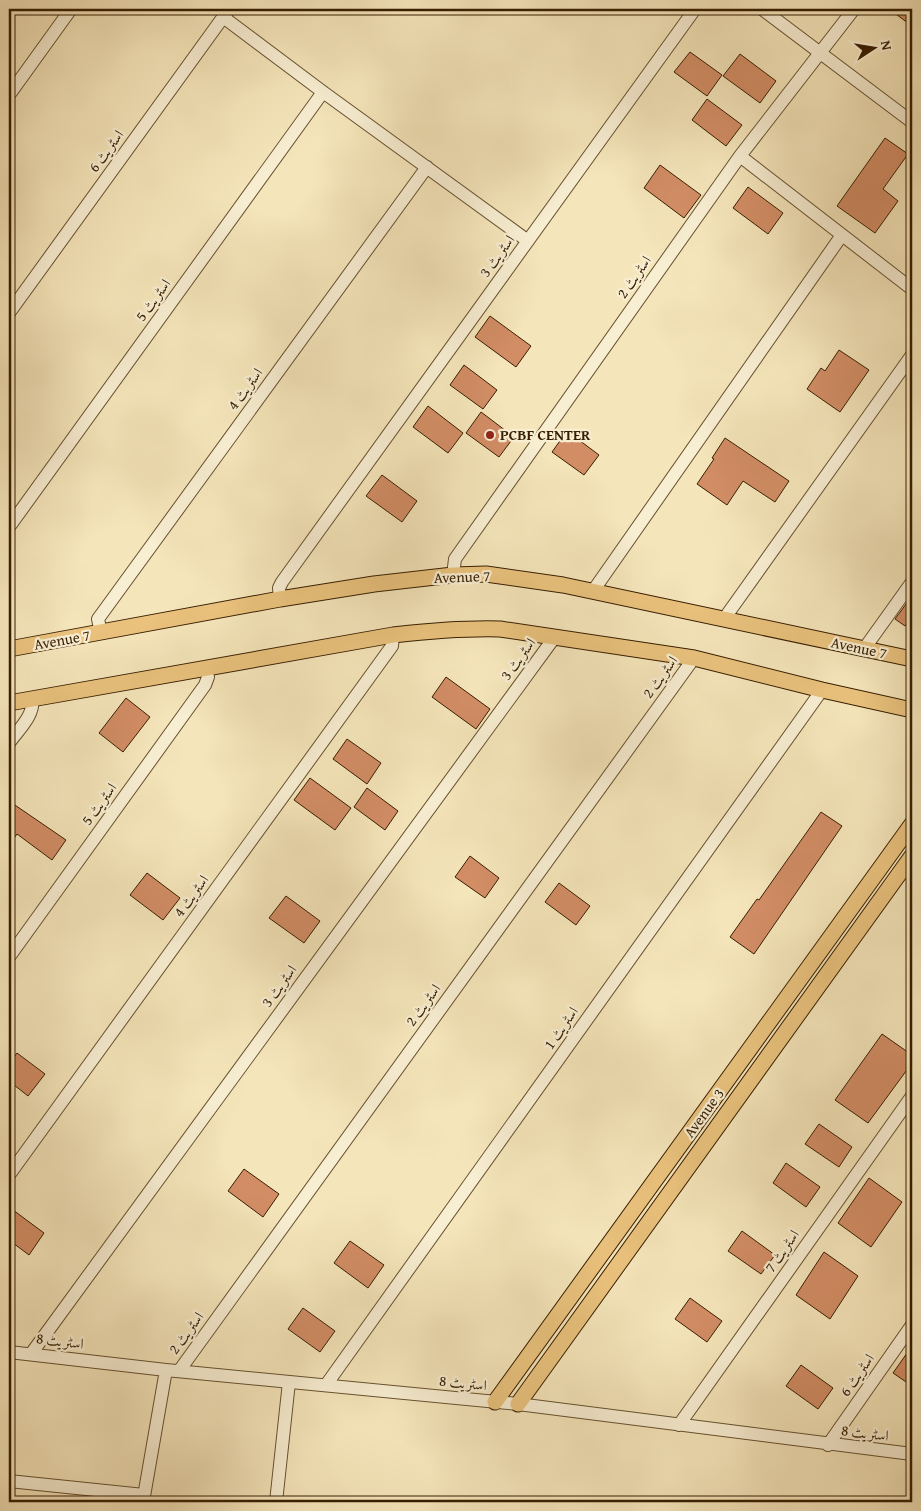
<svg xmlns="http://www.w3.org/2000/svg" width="921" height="1511" font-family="'Gentium Book Plus',Amiri,serif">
  <rect width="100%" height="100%" fill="#f5e5ba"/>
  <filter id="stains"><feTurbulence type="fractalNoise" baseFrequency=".004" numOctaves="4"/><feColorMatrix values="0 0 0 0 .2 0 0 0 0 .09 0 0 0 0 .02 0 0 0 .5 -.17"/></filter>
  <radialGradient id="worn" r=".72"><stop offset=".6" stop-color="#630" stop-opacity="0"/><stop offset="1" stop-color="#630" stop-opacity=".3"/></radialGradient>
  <path fill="#d28d65" stroke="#371e00" d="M 889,9 L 912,9 L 912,26 Z
    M 690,52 L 722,75 L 707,96 L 674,72 Z
    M 740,54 L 776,81 L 760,103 L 723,76 Z
    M 707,99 L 742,125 L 726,146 L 692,120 Z
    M 885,138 L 908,154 L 883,189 L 898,201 L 875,233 L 837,206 Z
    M 660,165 L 701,195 L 684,218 L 644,188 Z
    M 748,187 L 783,213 L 768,234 L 733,208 Z
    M 490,316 L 531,346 L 516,367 L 475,337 Z
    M 839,350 L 869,370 L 840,412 L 807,389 L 821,368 L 825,371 Z
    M 464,365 L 497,390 L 483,409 L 450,385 Z
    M 428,406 L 463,433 L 448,453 L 413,427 Z
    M 481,412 L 514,437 L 499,457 L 466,433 Z
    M 567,431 L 599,455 L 584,475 L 552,452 Z
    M 725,438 L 789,481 L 775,502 L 743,481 L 727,505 L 697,484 L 714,459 L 712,458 Z
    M 382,475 L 417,501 L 402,522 L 366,496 Z
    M 912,596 L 912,626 L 908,622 L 905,626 L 895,619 Z
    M 446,677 L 490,709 L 476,729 L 432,697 Z
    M 126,698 L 150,717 L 123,752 L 99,733 Z
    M 347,739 L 381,763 L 367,784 L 333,759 Z
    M 310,778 L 351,808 L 335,830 L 294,800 Z
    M 367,788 L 398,811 L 385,830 L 354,807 Z
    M 9,801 L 66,840 L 52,860 L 17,834 L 9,845 Z
    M 821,812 L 842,826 L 754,954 L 730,937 L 757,899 L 759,900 Z
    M 470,856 L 499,878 L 485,898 L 455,877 Z
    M 147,873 L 180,898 L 163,920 L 130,895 Z
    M 559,883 L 590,906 L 576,925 L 545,902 Z
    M 286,896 L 320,921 L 304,943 L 269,918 Z
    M 882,1034 L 912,1055 L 912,1063 L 868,1123 L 835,1100 Z
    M 17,1053 L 45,1074 L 28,1096 L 9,1081 L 9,1063 Z
    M 819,1124 L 852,1147 L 839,1167 L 805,1144 Z
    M 786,1163 L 820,1187 L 806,1207 L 773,1183 Z
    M 244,1169 L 279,1194 L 263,1217 L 228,1191 Z
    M 869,1178 L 902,1202 L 871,1247 L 838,1223 Z
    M 9,1207 L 44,1233 L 29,1255 L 9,1240 Z
    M 742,1231 L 775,1255 L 761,1274 L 728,1251 Z
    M 350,1241 L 384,1265 L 368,1288 L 334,1263 Z
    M 824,1252 L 858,1276 L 830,1319 L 796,1295 Z
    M 690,1298 L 722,1321 L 707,1342 L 675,1319 Z
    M 303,1308 L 335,1331 L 320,1352 L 288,1329 Z
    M 912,1346 L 912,1386 L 893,1373 Z
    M 801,1365 L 833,1388 L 818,1409 L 786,1386 Z"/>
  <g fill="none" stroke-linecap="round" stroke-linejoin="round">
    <defs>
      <path id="minor" d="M 762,9 L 912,122
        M 223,17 L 323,92 L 528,241
        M 9,95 L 71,9
        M 740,156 L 912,289
        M 9,313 L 229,9
        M 9,527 L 323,92
        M 453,575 L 455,559 L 740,156 L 854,9
        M 593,591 L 842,235
        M 280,599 L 279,588 L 282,582 L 695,9
        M 724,619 L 912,355
        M 101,633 L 98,619 L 427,167
        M 864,649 L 912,582
        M 9,743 C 18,730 35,715 32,699
        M 9,957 L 205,685 L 208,677 L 206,668
        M 9,1175 L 392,646 L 393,635
        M 9,1352 L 166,1370 L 518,1404 L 912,1454
        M 31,1354 L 554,638
        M 179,1371 L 694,658
        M 326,1385 L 822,690
        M 679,1425 L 912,1096
        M 828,1445 L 912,1325
        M 9,1481 L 144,1495
        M 143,1502 L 166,1370
        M 276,1502 L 289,1382"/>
      <path id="major" d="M 9,649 L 280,599 L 374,584 L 453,575 L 486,574 L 563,585 L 912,659
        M 9,703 L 393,635 C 429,631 464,628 500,629 L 694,658 L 822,690 L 912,710
        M 495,1402 L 912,824
        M 518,1404 L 912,856"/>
    </defs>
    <use href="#minor" stroke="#66502e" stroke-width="14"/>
    <use href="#major" stroke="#371e00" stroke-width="17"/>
    <use href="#minor" stroke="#f8eed2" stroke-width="12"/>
    <use href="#major" stroke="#eac27d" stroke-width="15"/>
  </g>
  <circle fill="#8f2418" stroke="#f8eed2" stroke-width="2" cx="490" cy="435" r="5"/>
  <g text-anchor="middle" stroke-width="4.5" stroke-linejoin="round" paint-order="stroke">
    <g font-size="15" fill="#371e00" stroke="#f8eed2">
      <text transform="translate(106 151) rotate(-54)" y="5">اسٹریٹ 6</text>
      <text transform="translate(497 256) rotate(-54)" y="5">اسٹریٹ 3</text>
      <text transform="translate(634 277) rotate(-55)" y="5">اسٹریٹ 2</text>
      <text transform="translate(153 300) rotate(-54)" y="5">اسٹریٹ 5</text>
      <text transform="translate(245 389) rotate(-54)" y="5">اسٹریٹ 4</text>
      <text transform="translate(462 577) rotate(-2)" y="5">Avenue 7</text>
      <text transform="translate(62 640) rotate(-10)" y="5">Avenue 7</text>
      <text transform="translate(859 648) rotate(12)" y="5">Avenue 7</text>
      <text transform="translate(518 659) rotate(-54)" y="5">اسٹریٹ 3</text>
      <text transform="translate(660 677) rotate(-54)" y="5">اسٹریٹ 2</text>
      <text transform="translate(99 804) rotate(-54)" y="5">اسٹریٹ 5</text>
      <text transform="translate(191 896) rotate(-54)" y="5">اسٹریٹ 4</text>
      <text transform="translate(279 986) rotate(-54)" y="5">اسٹریٹ 3</text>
      <text transform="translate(423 1005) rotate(-54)" y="5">اسٹریٹ 2</text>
      <text transform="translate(561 1028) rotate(-55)" y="5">اسٹریٹ 1</text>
      <text transform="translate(704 1113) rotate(-54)" y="5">Avenue 3</text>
      <text transform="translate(782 1251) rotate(-55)" y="5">اسٹریٹ 7</text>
      <text transform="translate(186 1333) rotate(-54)" y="5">اسٹریٹ 2</text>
      <text transform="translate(60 1341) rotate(7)" y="5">اسٹریٹ 8</text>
      <text transform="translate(857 1375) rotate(-55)" y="5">اسٹریٹ 6</text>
      <text transform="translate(463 1383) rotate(6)" y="5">اسٹریٹ 8</text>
      <text transform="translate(865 1433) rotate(7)" y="5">اسٹریٹ 8</text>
    </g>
    <g font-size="15" font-weight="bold" fill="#371e00" stroke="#f8eed2" text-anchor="start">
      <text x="500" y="440">PCBF CENTER</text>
    </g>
  </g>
  <rect width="921" height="1511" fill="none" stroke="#f5e5ba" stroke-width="30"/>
  <rect x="10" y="10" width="901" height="1491" fill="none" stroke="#371e00" stroke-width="2.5"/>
  <rect x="15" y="15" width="891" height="1481" fill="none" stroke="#371e00"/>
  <g transform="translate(874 48) rotate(78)" stroke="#f8eed2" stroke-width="4" paint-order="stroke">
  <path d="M0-4L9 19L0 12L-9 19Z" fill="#371e00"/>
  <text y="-8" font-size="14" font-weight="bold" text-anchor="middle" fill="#371e00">N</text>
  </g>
  <rect width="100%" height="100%" filter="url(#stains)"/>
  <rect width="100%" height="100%" fill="url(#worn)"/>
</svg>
